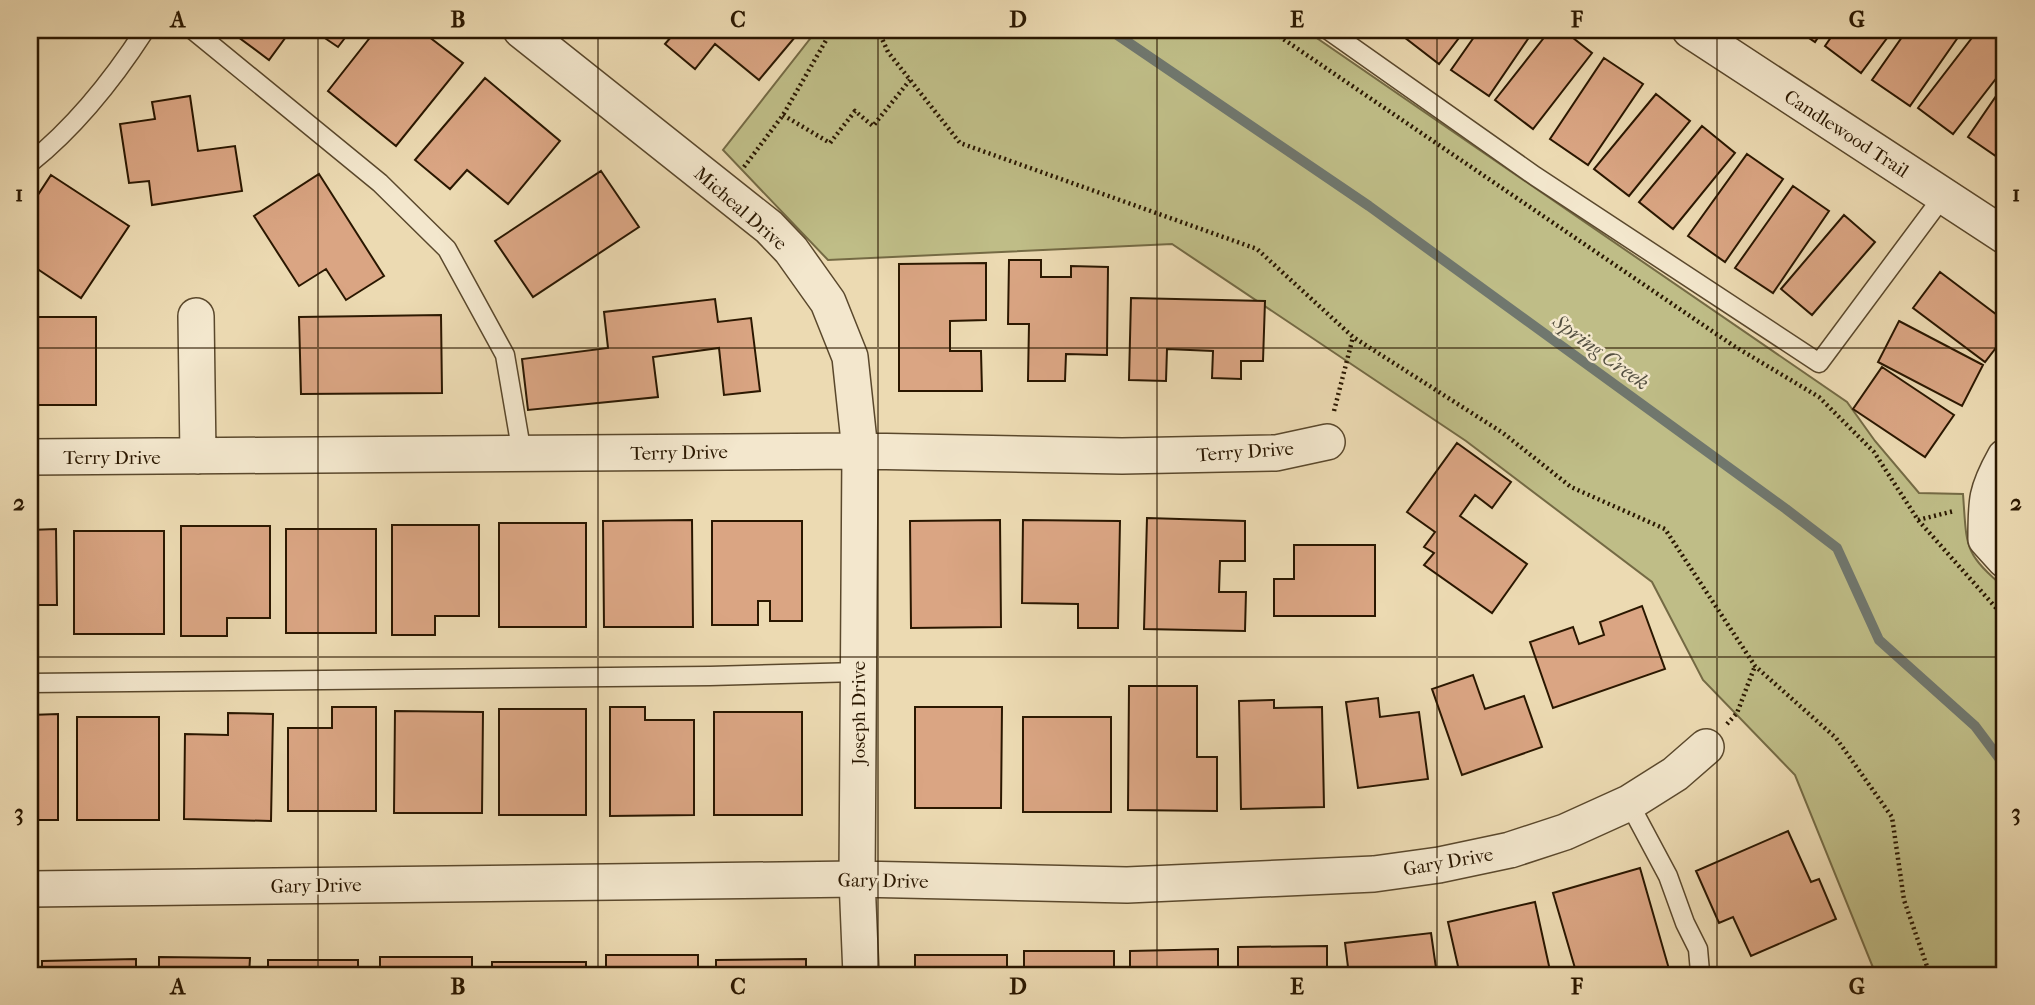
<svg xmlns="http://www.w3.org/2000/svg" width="2035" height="1005" font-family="'IM FELL French Canon',serif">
  <rect width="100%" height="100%" fill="#ecdab2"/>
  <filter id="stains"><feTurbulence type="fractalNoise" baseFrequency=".00286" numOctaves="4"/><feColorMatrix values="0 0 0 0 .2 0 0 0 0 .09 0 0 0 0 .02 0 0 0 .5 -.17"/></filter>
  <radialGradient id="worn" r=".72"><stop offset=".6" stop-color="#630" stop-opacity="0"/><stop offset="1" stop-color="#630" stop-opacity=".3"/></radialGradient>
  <path fill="#bfbd87" stroke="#746a44" stroke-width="2" d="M 817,30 L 1305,30 L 1847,402 L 1875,441 L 1919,493 L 1963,494 C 1967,547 1963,553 2005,588 L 2005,975 L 1876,975 L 1795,775 L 1703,680 L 1652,582 L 1466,441 L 1172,244 L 828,260 L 723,150 Z"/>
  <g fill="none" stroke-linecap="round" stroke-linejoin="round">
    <path stroke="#70776e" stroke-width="10" d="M 1110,30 L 1369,206 L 1786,509 L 1837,548 L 1879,640 L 1975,726 L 2005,766"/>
  </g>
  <path fill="#daa583" stroke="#2a1700" stroke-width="2" d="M 237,30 L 291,30 L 269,60 L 234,34 Z
    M 313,30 L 351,30 L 338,47 Z
    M 376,30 L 420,30 L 463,63 L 396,146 L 328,91 Z
    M 677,30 L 801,30 L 759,80 L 715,44 L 695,69 L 665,44 Z
    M 1409,30 L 1465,30 L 1439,64 L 1404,37 Z
    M 1479,30 L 1534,30 L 1489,96 L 1451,70 Z
    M 1550,30 L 1563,30 L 1592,53 L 1533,129 L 1495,100 Z
    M 1797,30 L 1823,30 L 1815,42 Z
    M 1836,30 L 1893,30 L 1861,73 L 1825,46 Z
    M 1907,30 L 1957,30 L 1961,33 L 1910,106 L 1872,80 Z
    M 1978,30 L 1993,30 L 2005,39 L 2005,67 L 1953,134 L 1918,108 Z
    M 1604,58 L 1643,84 L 1588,165 L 1550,139 Z
    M 485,78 L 560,141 L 508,204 L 467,170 L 450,189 L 415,160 Z
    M 2005,83 L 2005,158 L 2003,161 L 1968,137 Z
    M 1656,94 L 1690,121 L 1629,196 L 1594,169 Z
    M 190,96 L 198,151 L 235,146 L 242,191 L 152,205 L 149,181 L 129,183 L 120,124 L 155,119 L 152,102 Z
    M 1702,126 L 1735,153 L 1673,229 L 1639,202 Z
    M 1747,154 L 1783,179 L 1725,262 L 1688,236 Z
    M 601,171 L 639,227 L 533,297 L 495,241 Z
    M 319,174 L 384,276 L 346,300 L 326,269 L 299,286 L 254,216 Z
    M 51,175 L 129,226 L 81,298 L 30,264 L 30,207 Z
    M 1793,186 L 1829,211 L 1773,293 L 1735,268 Z
    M 1844,215 L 1875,242 L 1812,315 L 1781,289 Z
    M 1009,260 L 1041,260 L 1041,277 L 1071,277 L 1071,266 L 1108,267 L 1107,355 L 1066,354 L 1065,381 L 1028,381 L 1029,324 L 1008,324 Z
    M 986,263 L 986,320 L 950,321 L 950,351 L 981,351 L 982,391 L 899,391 L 899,264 Z
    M 1940,272 L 2005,321 L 2005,336 L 1985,362 L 1913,308 Z
    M 1131,298 L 1265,301 L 1263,361 L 1241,361 L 1241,379 L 1212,378 L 1213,351 L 1167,349 L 1166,381 L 1129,380 Z
    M 715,299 L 718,322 L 751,318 L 760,391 L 724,395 L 719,348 L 653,357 L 658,397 L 528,410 L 522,359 L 608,348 L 604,312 Z
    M 441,315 L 442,393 L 301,394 L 299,317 Z
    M 30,317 L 96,317 L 96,405 L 30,405 Z
    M 1899,321 L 1983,365 L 1962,406 L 1878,362 Z
    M 1882,367 L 1954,415 L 1925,457 L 1853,409 Z
    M 1457,443 L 1511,482 L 1492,508 L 1475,495 L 1460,516 L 1527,564 L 1492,613 L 1424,565 L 1434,553 L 1424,547 L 1435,532 L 1407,512 Z
    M 1147,518 L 1245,521 L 1245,561 L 1220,561 L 1219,592 L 1246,592 L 1245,631 L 1144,629 Z
    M 692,520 L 693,627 L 604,627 L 603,521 Z
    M 1000,520 L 1001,627 L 911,628 L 910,521 Z
    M 1023,520 L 1120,521 L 1118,628 L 1078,628 L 1078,604 L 1022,603 Z
    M 712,521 L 802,521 L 802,621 L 770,621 L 770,601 L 758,601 L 758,625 L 712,625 Z
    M 499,523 L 586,523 L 586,627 L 499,627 Z
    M 392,525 L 479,525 L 479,616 L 435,616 L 435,635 L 392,635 Z
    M 181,526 L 270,526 L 270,618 L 227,618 L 227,636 L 181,636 Z
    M 56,529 L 57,605 L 30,605 L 30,530 Z
    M 286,529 L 376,529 L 376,633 L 286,633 Z
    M 74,531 L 164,531 L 164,634 L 74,634 Z
    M 1294,545 L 1375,545 L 1375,616 L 1274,616 L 1274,579 L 1294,579 Z
    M 1642,606 L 1665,669 L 1553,708 L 1530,642 L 1573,627 L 1579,644 L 1604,635 L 1600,622 Z
    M 1473,675 L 1485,709 L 1524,696 L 1542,747 L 1462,775 L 1432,689 Z
    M 1129,686 L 1197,686 L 1197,757 L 1217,757 L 1217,811 L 1128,810 Z
    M 1378,698 L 1380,717 L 1419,712 L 1428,779 L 1358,788 L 1346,702 Z
    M 1274,700 L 1274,708 L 1322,707 L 1324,807 L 1241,809 L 1239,701 Z
    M 332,707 L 376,707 L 376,811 L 288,811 L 288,728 L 332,728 Z
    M 610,707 L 645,707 L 645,720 L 694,720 L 694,815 L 610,816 Z
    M 915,707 L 1002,707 L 1001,808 L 915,808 Z
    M 499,709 L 586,709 L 586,815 L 499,815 Z
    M 395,711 L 483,712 L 482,813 L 394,813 Z
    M 714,712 L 802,712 L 802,815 L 714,815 Z
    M 228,713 L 273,714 L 271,821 L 184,819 L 185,734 L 228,735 Z
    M 58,714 L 58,820 L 30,820 L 30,715 Z
    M 77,717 L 159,717 L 159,820 L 77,820 Z
    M 1023,717 L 1111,717 L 1111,812 L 1023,812 Z
    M 1788,831 L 1811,882 L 1819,879 L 1836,919 L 1751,956 L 1733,917 L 1719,923 L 1696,871 Z
    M 1640,868 L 1669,969 L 1647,975 L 1577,975 L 1553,893 Z
    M 1535,902 L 1551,975 L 1460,975 L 1448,922 Z
    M 1431,933 L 1437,975 L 1349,975 L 1345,943 Z
    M 1327,946 L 1327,975 L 1238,975 L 1238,947 Z
    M 1218,949 L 1218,975 L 1130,975 L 1130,951 Z
    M 1024,951 L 1114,951 L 1114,975 L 1024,975 Z
    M 606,955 L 698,955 L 698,975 L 606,975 Z
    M 915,955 L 1007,955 L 1007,975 L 915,975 Z
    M 159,957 L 250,958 L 249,975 L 159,975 Z
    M 380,957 L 472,957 L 472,975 L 380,975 Z
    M 136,959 L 136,975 L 42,975 L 42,961 Z
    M 806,959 L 806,975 L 716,975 L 716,960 Z
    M 268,960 L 358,960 L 358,975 L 268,975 Z
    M 492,962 L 586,962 L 586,975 L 492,975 Z"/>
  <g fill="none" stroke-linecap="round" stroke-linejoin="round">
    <defs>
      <path id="service" d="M 193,30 L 380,183 L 447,249 L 505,355 L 522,454
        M 1328,30 L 1535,176 L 1819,363 L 1944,195
        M 30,163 C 75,127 114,78 145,30
        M 30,683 L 710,676 L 859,672
        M 1629,803 L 1668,876 L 1685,923 L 1698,949 L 1700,972 L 1698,975"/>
      <path id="minor" d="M 521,30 L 769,227 L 791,250 L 828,302 L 850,357 L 860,451 L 857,879 L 861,975
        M 1690,30 L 2005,236
        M 196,316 L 198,456
        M 30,457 L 860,451 L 1122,456 L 1276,453 L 1327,442
        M 2005,457 C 1986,491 1986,500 1986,539 L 2005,560
        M 30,889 L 857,879 L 1127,885 L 1374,874 L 1439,865 L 1510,850 L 1565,832 L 1629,803 L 1675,774 L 1706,747"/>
    </defs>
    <use href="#service" stroke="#5a482c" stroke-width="21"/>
    <use href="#minor" stroke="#5a482c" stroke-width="38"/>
    <path stroke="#2a1700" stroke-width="4.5" stroke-dasharray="2 3.5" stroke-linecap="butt" d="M 878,30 L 888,52 L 960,143 L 1257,249 L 1353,337 L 1503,433 L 1571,487 L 1665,529 L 1755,666 L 1836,738 L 1892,817 L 1904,900 L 1930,975
      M 1270,30 L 1734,346 L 1819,397 L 1874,452 L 1918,520 L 2005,618
      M 783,115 L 830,143 L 855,111 L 873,126 L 910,80
      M 744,167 L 783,115 L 832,30
      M 1334,411 L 1353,337
      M 1918,520 L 1954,511
      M 1727,724 L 1737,713 L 1755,666"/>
    <use href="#service" stroke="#f3e7cd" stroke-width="18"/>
    <use href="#minor" stroke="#f3e7cd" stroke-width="35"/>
  </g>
  <path fill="none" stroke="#2a1700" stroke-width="2" stroke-opacity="0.55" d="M 318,30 L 318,975M 598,30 L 598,975M 878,30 L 878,975M 1157,30 L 1157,975M 1437,30 L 1437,975M 1717,30 L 1717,975M 30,348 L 2005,348M 30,657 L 2005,657"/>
  <g text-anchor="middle" stroke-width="5" stroke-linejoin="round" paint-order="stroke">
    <g font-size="19" fill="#2a1700" stroke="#f3e7cd">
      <text transform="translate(1847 133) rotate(33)" y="7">Candlewood Trail</text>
      <text transform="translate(741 208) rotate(41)" y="7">Micheal Drive</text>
      <text transform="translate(1245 451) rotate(-4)" y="7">Terry Drive</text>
      <text transform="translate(679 452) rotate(-1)" y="7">Terry Drive</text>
      <text x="112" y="464">Terry Drive</text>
      <text transform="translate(858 713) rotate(-90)" y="7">Joseph Drive</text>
      <text transform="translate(1448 861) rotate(-10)" y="7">Gary Drive</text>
      <text transform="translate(883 880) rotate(1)" y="7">Gary Drive</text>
      <text transform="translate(316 885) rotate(-1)" y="7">Gary Drive</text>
    </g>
    <g font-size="21" font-style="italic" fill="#534f40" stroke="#f3e7cd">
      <text transform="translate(1601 352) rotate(36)" y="7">Spring Creek</text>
    </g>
  </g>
  <rect width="2035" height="1005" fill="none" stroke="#ecdab2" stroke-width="77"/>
  <rect x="38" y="38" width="1958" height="929" fill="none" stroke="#2a1700" stroke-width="2.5"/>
  <g font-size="23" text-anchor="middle" font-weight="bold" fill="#2a1700">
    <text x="178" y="27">A</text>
    <text x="458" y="27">B</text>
    <text x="738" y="27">C</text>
    <text x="1018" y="27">D</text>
    <text x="1297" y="27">E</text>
    <text x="1577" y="27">F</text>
    <text x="1857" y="27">G</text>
    <text x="19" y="201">1</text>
    <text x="2016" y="201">1</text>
    <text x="19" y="510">2</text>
    <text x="2016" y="510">2</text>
    <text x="19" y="820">3</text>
    <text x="2016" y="820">3</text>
    <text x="178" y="994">A</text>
    <text x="458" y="994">B</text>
    <text x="738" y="994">C</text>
    <text x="1018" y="994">D</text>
    <text x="1297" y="994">E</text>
    <text x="1577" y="994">F</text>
    <text x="1857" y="994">G</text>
  </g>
  <rect width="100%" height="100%" filter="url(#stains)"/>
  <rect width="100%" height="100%" fill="url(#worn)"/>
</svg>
